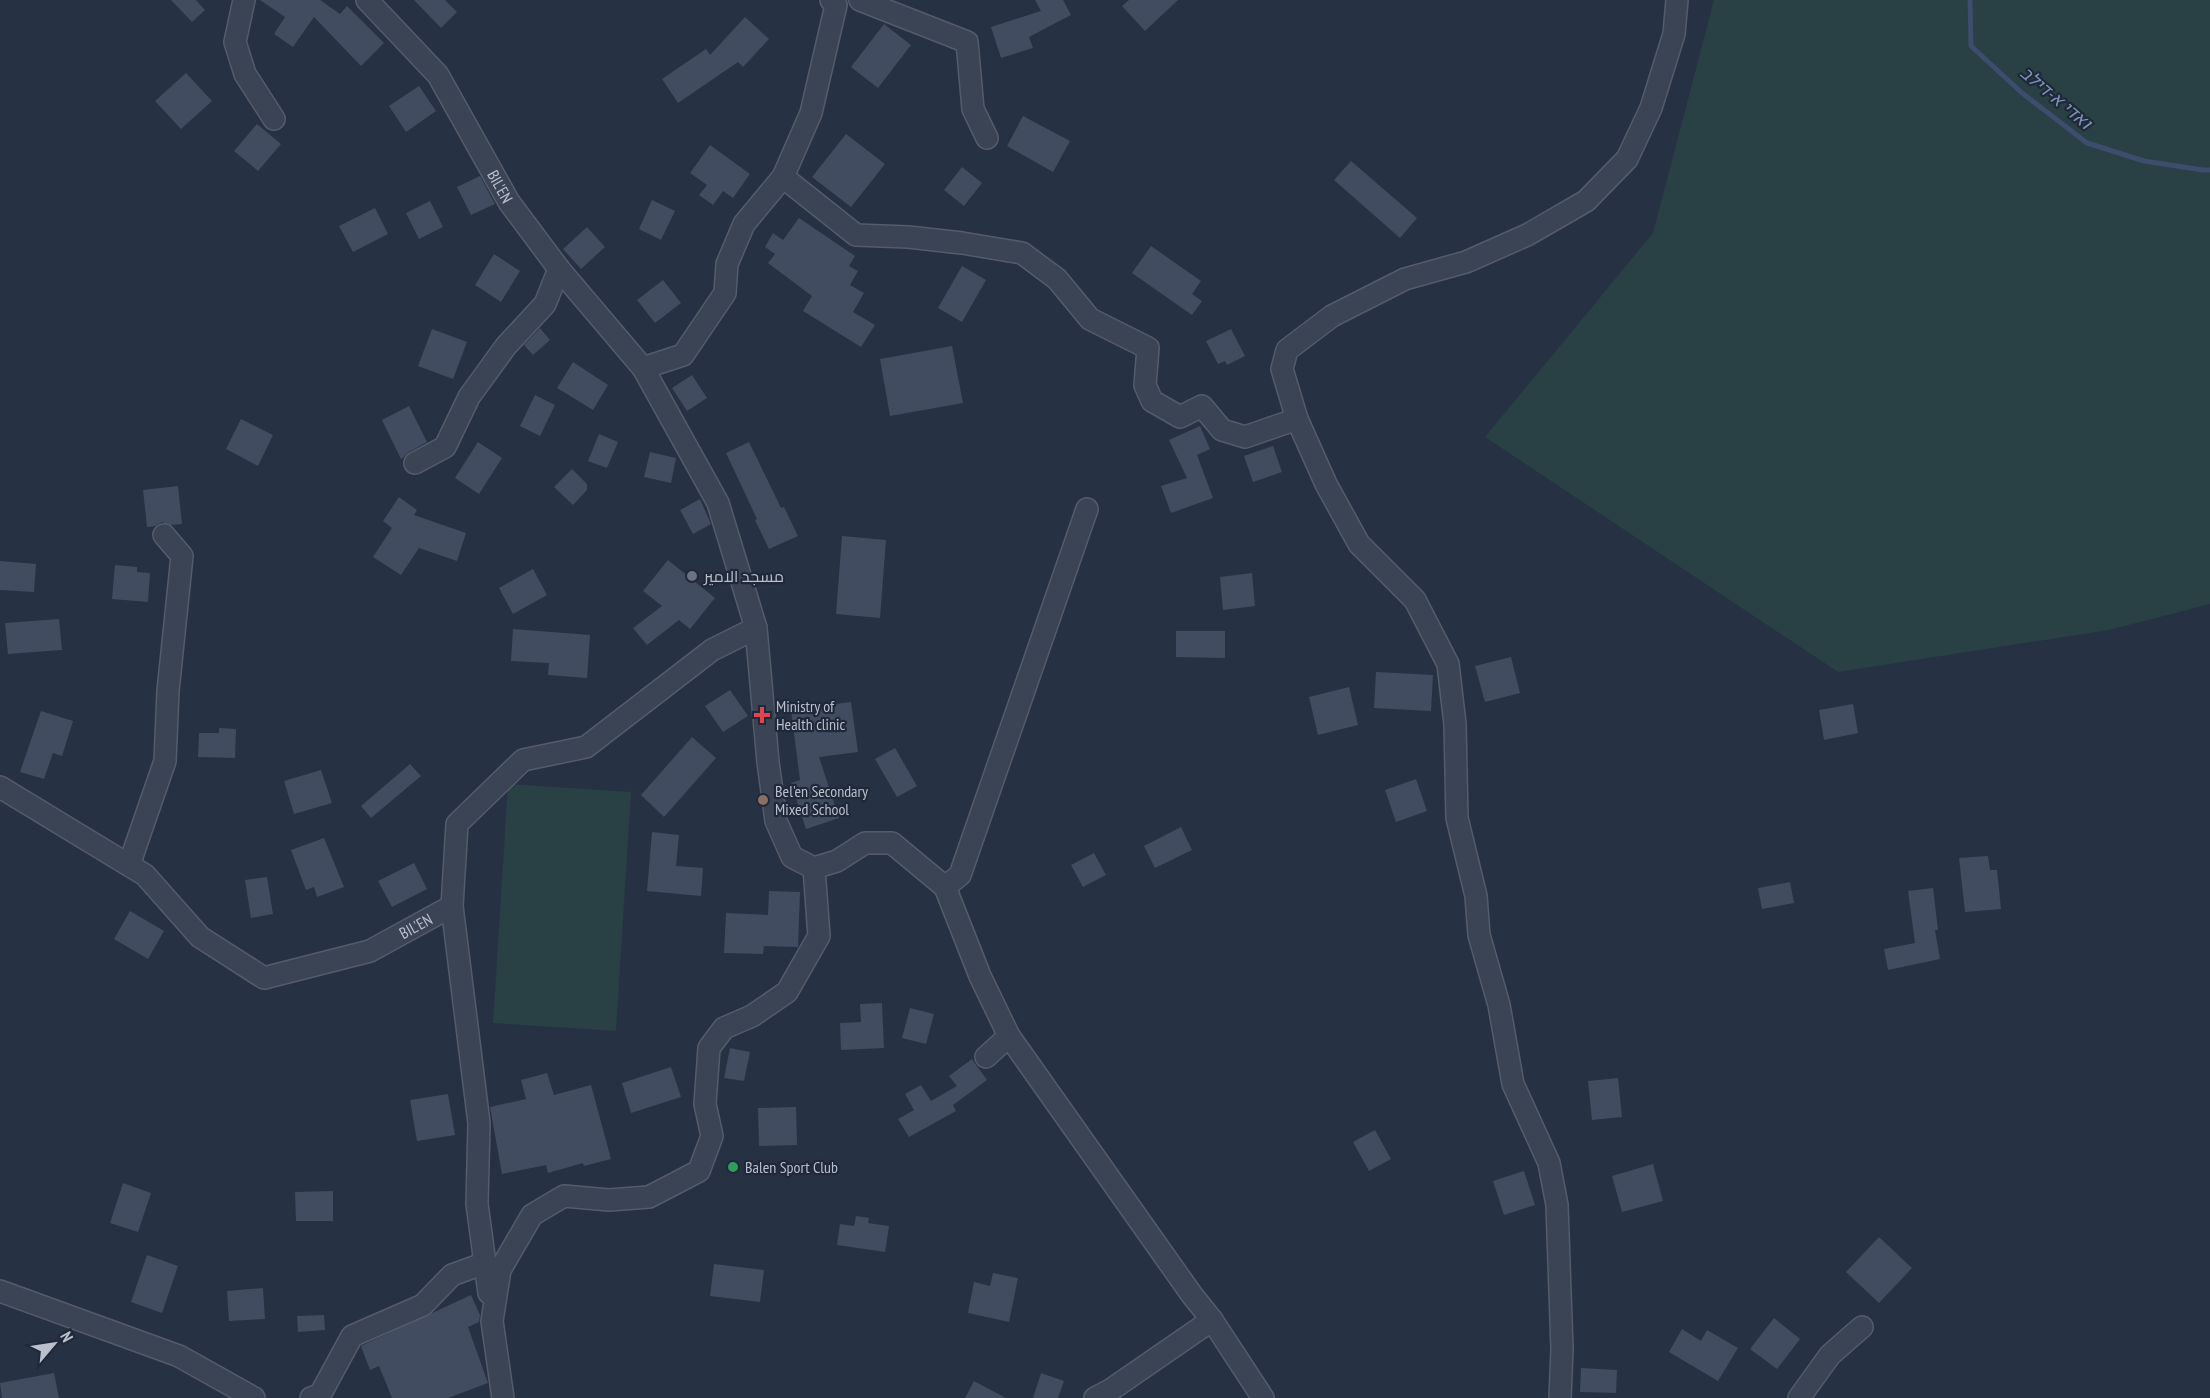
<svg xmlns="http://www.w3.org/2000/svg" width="2210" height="1398" font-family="'PT Sans Narrow',Cairo,Heebo,sans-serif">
  <rect width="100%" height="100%" fill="#273144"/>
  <path fill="#294045" d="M 1714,0 L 2210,0 L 2210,604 L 2109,630 L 1838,672 L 1485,437 L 1653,233 Z
    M 508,784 L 631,792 L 616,1031 L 493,1023 Z"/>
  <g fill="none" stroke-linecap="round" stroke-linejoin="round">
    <path stroke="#3c4d6d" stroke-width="5" d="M 1970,0 L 1971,46 L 2022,93 L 2087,143 L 2144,161 L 2203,170 L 2210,170"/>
  </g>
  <path fill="#414c61" d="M 171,0 L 196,0 L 205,10 L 192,22 Z
    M 260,0 L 320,0 L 340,14 L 347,6 L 384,43 L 361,66 L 314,17 L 293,47 L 274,34 L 285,17 Z
    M 414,0 L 445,0 L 457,12 L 441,28 Z
    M 1035,0 L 1063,0 L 1071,15 L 1029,37 L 1033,48 L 1001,58 L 991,27 L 1041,11 Z
    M 1129,0 L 1178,0 L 1145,31 L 1122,6 Z
    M 745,17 L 769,39 L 743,67 L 738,62 L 678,103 L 662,79 L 706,49 L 710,55 Z
    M 884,24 L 911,45 L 878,88 L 851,67 Z
    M 186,73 L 212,101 L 181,129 L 155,101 Z
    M 419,86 L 436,111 L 406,132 L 389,106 Z
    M 1023,116 L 1070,141 L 1053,172 L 1007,146 Z
    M 257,124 L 281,144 L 258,171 L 234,151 Z
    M 846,134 L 885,164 L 851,207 L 812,177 Z
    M 710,145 L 750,174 L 733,198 L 723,191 L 713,205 L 699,195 L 707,185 L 690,173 Z
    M 1351,161 L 1417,218 L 1400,238 L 1334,180 Z
    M 962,167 L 982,183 L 964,206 L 944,190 Z
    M 480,176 L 495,204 L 471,215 L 457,187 Z
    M 652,200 L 675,211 L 661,240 L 639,229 Z
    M 430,201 L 443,227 L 419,239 L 406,213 Z
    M 375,208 L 388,234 L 353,252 L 339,226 Z
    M 799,218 L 855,256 L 849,266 L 858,271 L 850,285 L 864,293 L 853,312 L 875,325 L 861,347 L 803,311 L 812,296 L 768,263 L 775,254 L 765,247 L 773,233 L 783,240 Z
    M 587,227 L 605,247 L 581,269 L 563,249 Z
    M 1151,246 L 1201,281 L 1192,294 L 1202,301 L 1192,315 L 1132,273 Z
    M 494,254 L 520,271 L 501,302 L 475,285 Z
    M 962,266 L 986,280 L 962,322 L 938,308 Z
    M 663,280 L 681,303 L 655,323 L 637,300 Z
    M 540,328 L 550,340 L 533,355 L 524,345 Z
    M 432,329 L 467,342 L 453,379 L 418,366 Z
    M 1231,329 L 1245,356 L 1227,365 L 1225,361 L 1218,364 L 1206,341 Z
    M 952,346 L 963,403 L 890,416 L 880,359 Z
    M 573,362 L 608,385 L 593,410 L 557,388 Z
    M 692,375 L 707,398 L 687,411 L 672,388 Z
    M 535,395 L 555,405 L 540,436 L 520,426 Z
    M 409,406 L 427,442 L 409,452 L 401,459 L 382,420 Z
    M 241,419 L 273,435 L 258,466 L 226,449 Z
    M 1200,426 L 1210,449 L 1197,455 L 1213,498 L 1171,513 L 1161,486 L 1187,478 L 1169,440 Z
    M 599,434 L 618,442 L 607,468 L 588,461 Z
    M 478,442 L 502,458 L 479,494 L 455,478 Z
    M 749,442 L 781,508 L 784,507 L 798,536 L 769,549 L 755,520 L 757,519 L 726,453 Z
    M 1273,446 L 1282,472 L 1253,482 L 1244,456 Z
    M 650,452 L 676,458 L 671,483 L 644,477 Z
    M 572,469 L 587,484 L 587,490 L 573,505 L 554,487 Z
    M 178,486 L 182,524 L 171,525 L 162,522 L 155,526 L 147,527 L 143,490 Z
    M 399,497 L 417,510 L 414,515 L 466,533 L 457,561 L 419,548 L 401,575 L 373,557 L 392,528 L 383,521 Z
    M 700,499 L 711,524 L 693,534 L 680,510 Z
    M 842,536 L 886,540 L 880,618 L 836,614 Z
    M 668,560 L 715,598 L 690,629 L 679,620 L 647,645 L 633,628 L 662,606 L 643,591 Z
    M 0,561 L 36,564 L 34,592 L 0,590 Z
    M 115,565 L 137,567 L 137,572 L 150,573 L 148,602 L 112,599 Z
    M 533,569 L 547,595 L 513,614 L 499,588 Z
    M 1252,573 L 1255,606 L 1223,610 L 1220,577 Z
    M 59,619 L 62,650 L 8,654 L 5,623 Z
    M 513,629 L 590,635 L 587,678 L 548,675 L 549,663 L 511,661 Z
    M 1176,631 L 1225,631 L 1225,658 L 1176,657 Z
    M 1511,657 L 1520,693 L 1485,702 L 1475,666 Z
    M 1376,672 L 1433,675 L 1431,711 L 1374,708 Z
    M 1349,687 L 1358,725 L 1318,735 L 1309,697 Z
    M 730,690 L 748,716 L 723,732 L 705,706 Z
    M 851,702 L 858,752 L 819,757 L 839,818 L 806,829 L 791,783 L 800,780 L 791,710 Z
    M 1853,704 L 1858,733 L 1824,740 L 1819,710 Z
    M 41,711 L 73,721 L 62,756 L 53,753 L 44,779 L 20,772 Z
    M 219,728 L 236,729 L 235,758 L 198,757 L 199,733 L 219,733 Z
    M 692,737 L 716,758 L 664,817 L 641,795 Z
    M 895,748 L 917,786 L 897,797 L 875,759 Z
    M 410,764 L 421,776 L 371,818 L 361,806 Z
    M 321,770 L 332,803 L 294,814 L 284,781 Z
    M 1416,779 L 1427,811 L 1396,822 L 1385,790 Z
    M 1181,827 L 1192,850 L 1155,868 L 1144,846 Z
    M 652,832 L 679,835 L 676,866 L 703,868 L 701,896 L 647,891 Z
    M 324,838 L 344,887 L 317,897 L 314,887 L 306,890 L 291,850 Z
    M 1094,853 L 1106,875 L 1083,887 L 1071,865 Z
    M 1988,856 L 1990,870 L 1997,870 L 2001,909 L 1965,912 L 1959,858 Z
    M 414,863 L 427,889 L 392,907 L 378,881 Z
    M 267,877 L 273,914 L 251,918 L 245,880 Z
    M 1790,882 L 1794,903 L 1762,909 L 1758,888 Z
    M 1933,888 L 1938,930 L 1935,930 L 1940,959 L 1888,970 L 1884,949 L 1915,943 L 1908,891 Z
    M 769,891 L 800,892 L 798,947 L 764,946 L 763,954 L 724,953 L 726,913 L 768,915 Z
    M 130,911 L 164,931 L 148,959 L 114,939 Z
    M 882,1003 L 884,1048 L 841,1050 L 840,1023 L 861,1022 L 860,1004 Z
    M 910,1008 L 934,1014 L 926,1044 L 902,1038 Z
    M 730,1048 L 750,1052 L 744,1081 L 724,1078 Z
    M 972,1059 L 987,1080 L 953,1105 L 956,1111 L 909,1137 L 898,1119 L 914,1110 L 905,1094 L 921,1085 L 931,1101 L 957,1086 L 949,1076 Z
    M 671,1067 L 681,1097 L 631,1113 L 622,1083 Z
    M 547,1073 L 554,1095 L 591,1085 L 611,1159 L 584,1166 L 583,1163 L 548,1173 L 546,1165 L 502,1174 L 490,1107 L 526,1099 L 521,1080 Z
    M 1618,1078 L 1622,1117 L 1592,1120 L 1588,1081 Z
    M 448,1094 L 455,1135 L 417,1141 L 410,1100 Z
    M 796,1107 L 797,1145 L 759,1146 L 758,1108 Z
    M 1375,1130 L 1391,1159 L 1369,1171 L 1353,1142 Z
    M 1653,1164 L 1663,1201 L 1622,1212 L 1612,1176 Z
    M 1524,1171 L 1535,1205 L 1504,1215 L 1493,1181 Z
    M 123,1183 L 151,1193 L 138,1232 L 110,1223 Z
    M 333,1191 L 333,1221 L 296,1221 L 295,1192 Z
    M 856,1216 L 869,1218 L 868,1223 L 889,1226 L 885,1252 L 837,1245 L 840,1224 L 854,1226 Z
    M 1879,1237 L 1912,1268 L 1879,1303 L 1846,1272 Z
    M 147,1255 L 178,1266 L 162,1313 L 131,1302 Z
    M 714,1264 L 764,1270 L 760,1302 L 710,1296 Z
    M 993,1273 L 1018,1278 L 1009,1322 L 968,1313 L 974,1282 L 990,1286 Z
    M 263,1288 L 265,1319 L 229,1321 L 227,1291 Z
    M 471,1295 L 480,1315 L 479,1322 L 468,1327 L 488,1383 L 448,1398 L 392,1398 L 379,1366 L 370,1370 L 361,1346 Z
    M 324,1315 L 325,1330 L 298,1332 L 297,1316 Z
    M 1774,1318 L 1800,1339 L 1777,1369 L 1750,1349 Z
    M 1682,1329 L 1701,1341 L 1707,1330 L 1738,1348 L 1718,1381 L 1669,1352 Z
    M 1581,1368 L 1617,1370 L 1616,1393 L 1580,1392 Z
    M 54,1373 L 59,1398 L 2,1398 L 0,1383 Z
    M 1041,1373 L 1064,1381 L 1058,1398 L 1033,1398 Z
    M 974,1381 L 1006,1398 L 965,1398 Z"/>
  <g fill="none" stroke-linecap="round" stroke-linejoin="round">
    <defs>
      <g id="minor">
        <path d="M 244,0 L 235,42 L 245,74 L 274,119"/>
        <path id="s1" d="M 367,0 L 438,75 L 509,202 L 559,269 L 643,368 L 718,503 L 756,628 L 768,762 L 776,821 L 792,857 L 814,868 L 837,861 L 865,843 L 892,843 L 945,887 L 980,976 L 1009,1036 L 1192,1295 L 1212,1320 L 1263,1398"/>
        <path d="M 860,0 L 967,42 L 973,109 L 987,138"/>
        <path d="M 783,177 L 856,235 L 908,237 L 962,243 L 1022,253 L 1057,279 L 1090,319 L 1148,348 L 1145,385 L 1152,401 L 1180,417 L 1202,406 L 1222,430 L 1245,437 L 1297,419"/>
        <path d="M 643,368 L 683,355 L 725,293 L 727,264 L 744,224 L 783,177 L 811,113 L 836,5 L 831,0"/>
        <path d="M 415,463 L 445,447 L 469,397 L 506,346 L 545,304 L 559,269"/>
        <path id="s2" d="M 0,787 L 145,875 L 200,937 L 264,978 L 370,951 L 452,906 L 457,824 L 523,760 L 586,747 L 712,650 L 756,628"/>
        <path d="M 129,865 L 165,761 L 168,691 L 182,556 L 164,535"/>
        <path d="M 945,887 L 960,875 L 1087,509"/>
        <path d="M 452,906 L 479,1123 L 477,1204 L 489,1293"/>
        <path d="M 986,1057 L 1009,1036"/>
        <path d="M 0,1291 L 179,1356 L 254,1398"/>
        <path d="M 311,1398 L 320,1395 L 352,1336 L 423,1305 L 452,1275 L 485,1263"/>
        <path d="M 503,1398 L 492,1321 L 500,1270 L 532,1215 L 564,1196 L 609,1200 L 649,1197 L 699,1171 L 712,1136 L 705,1104 L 709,1048 L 724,1028 L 752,1016 L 787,992 L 819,936 L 814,868"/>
        <path d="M 1095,1398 L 1112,1389 L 1212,1320"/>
        <path d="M 1560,1398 L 1562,1349 L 1557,1205 L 1549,1163 L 1513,1084 L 1499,1005 L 1479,935 L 1476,896 L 1457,818 L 1455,724 L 1448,664 L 1415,600 L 1359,544 L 1326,484 L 1297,419 L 1282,369 L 1287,350 L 1332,316 L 1405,279 L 1466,262 L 1527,235 L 1586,201 L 1627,159 L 1651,108 L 1674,34 L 1677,0"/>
        <path d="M 1799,1398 L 1830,1355 L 1862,1327"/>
      </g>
    </defs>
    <use href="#minor" stroke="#545c6b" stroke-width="24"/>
    <use href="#minor" stroke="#3b4454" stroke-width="21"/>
  </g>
  <circle fill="#6b7280" stroke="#202939" stroke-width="2" cx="692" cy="576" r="6"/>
  <path fill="#e0444e" stroke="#202939" stroke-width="2" d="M759 706h6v6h6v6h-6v6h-6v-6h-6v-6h6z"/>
  <circle fill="#8d6e63" stroke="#202939" stroke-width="2" cx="763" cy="800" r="6"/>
  <circle fill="#2e9e5b" stroke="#202939" stroke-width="2" cx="733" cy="1167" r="6"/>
  <g text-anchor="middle" stroke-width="4.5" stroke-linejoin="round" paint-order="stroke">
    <g font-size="16" fill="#b9bfcd" stroke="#202939">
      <text dy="6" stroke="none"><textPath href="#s1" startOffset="231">BIL'EN</textPath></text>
      <text dy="6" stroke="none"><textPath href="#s2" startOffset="490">BIL'EN</textPath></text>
    </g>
    <g font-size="16" fill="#b9bfcd" stroke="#202939" text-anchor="start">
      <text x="704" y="582">مسجد الامير</text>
      <text x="776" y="712">Ministry of<tspan x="776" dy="18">Health clinic</tspan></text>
      <text x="775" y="797">Bel'en Secondary<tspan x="775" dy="18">Mixed School</tspan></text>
      <text x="745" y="1173">Balen Sport Club</text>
    </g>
    <g font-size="18" font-style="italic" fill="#7f93b5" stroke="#202939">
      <text transform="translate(2056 98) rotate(40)" y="6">ואדי א-דילב</text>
    </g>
  </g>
  <g transform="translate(54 1344) rotate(61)" stroke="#202939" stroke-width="4.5" paint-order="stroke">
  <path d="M0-4.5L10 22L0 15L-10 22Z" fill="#b9bfcd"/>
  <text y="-9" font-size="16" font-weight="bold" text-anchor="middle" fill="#b9bfcd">N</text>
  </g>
</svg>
